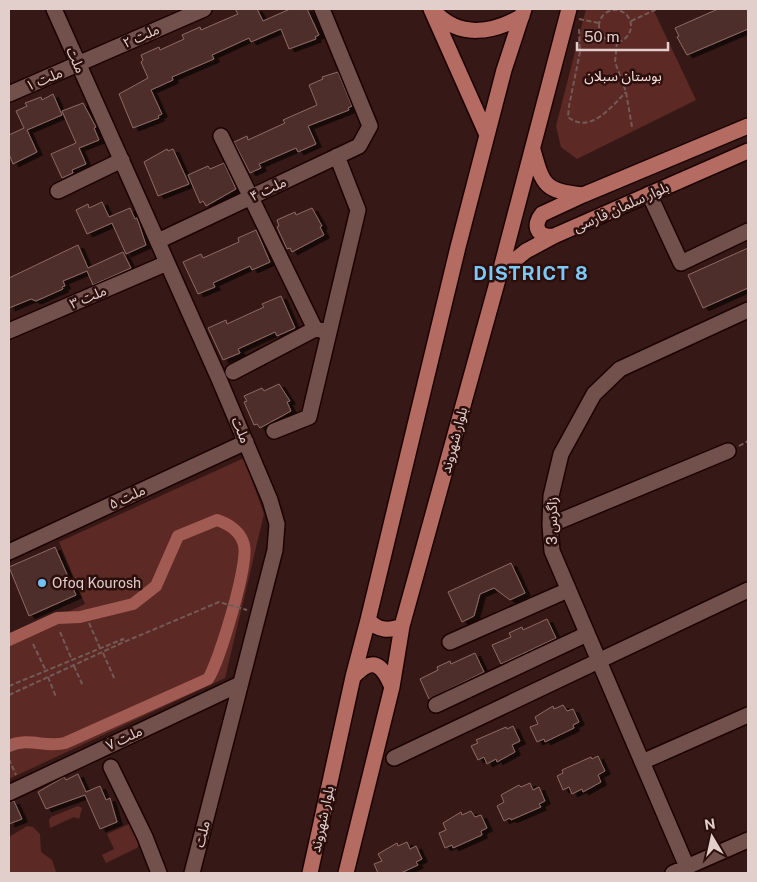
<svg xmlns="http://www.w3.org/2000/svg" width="757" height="882" font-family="'Public Sans','Noto Sans Arabic',sans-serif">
  <defs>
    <filter id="shadow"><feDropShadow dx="5.5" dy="3" stdDeviation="0" flood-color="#0009"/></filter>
  </defs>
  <rect width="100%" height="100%" fill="#361916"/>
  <path fill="#5d2924" d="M 586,9 L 653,9 L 696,100 L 577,159 L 561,147 L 556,126 Z
    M 244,458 L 264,514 L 225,678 L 9,779 L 9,639 L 85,604 L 59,542 Z
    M 78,806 L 82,808 L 79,819 L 74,817 L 50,828 L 49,820 L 51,817 Z
    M 129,824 L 139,844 L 137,848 L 106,863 L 102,855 L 114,849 L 107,834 Z
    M 27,826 L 33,827 L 40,834 L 41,852 L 52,860 L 56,872 L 10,873 L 9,837 Z"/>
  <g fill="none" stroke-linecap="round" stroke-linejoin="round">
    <path stroke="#a25b52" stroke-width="12" d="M 9,640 L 57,618 L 80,617 L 133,604 L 156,586 L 178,536 L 217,520 C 229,524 241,532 244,545 C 249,564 219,662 208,679 L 65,743 C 46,748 28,737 9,746"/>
  </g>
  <path fill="#4d2e2a" stroke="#8e6a65" filter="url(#shadow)" d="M 235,9 L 257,9 L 263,21 L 290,9 L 307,9 L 319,35 L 315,37 L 316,39 L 289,49 L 281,29 L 251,42 L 249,38 L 212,55 L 214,59 L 172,77 L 173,80 L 151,90 L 162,114 L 158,116 L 159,118 L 133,128 L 119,94 L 148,78 L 141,62 L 143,60 L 141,55 L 159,47 L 160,50 L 184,39 L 182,35 L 200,27 L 201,30 L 238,14 Z
    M 718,9 L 748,9 L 748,29 L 687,55 L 677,37 L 679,36 L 675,28 Z
    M 338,72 L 352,106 L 348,108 L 349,110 L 308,126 L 316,144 L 298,152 L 296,148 L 259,164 L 261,168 L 250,173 L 234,142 L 247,136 L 248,140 L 285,123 L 283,120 L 317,105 L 309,85 L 323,79 L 322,77 Z
    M 53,94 L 62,115 L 27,130 L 37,152 L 13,164 L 9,154 L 9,135 L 24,128 L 16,111 L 27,106 L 25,103 L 41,97 L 42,100 Z
    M 83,103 L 96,127 L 94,128 L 99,140 L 79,148 L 86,164 L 72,170 L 73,173 L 62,178 L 51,154 L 76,143 L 62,111 Z
    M 167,149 L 168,151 L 173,149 L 189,184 L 158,196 L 144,162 Z
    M 224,163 L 236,189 L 206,206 L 203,201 L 200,203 L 188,175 L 208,166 L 210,169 Z
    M 102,202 L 109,217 L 130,208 L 135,219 L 137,218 L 146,245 L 126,254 L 112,223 L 87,234 L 76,210 L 88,204 L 89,208 Z
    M 312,208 L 322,226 L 320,227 L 324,235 L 292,252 L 290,248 L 287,249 L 277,227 L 279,226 L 277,220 L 295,212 L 296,215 Z
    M 256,230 L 270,262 L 252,270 L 250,266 L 213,283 L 215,287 L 198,294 L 183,262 L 201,254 L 203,258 L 239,242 L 238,238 Z
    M 78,245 L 88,268 L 123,252 L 131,268 L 93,285 L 87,271 L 63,281 L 65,286 L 62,287 L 63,289 L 36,301 L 31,299 L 9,308 L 9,278 Z
    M 748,248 L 748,288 L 703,308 L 688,275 Z
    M 281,296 L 295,328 L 277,336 L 275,332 L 238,349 L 240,353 L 223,360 L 208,328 L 226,320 L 227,324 L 264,307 L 262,304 Z
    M 279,384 L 290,401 L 287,402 L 291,411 L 260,428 L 257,424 L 254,425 L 244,402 L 247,401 L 244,396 L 262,388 L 264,391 Z
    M 55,547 L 76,595 L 29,616 L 9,567 Z
    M 511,563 L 525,593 L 510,600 L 494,588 L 480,594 L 474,616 L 462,622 L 448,592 Z
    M 547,619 L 556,638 L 501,664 L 492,645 L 511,637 L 509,633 L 522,627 L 523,630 Z
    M 475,653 L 484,672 L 429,699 L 420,679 L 438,670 L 437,667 L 450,661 L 451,664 Z
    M 563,705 L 567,711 L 573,709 L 579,722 L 573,725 L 574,728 L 545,742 L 544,739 L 537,742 L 530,727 L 538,724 L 535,717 L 553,706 L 554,709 Z
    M 513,726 L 520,741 L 512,745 L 515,752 L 497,762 L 496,759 L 487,764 L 484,757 L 478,760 L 471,746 L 478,743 L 476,740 L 506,727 L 507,729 Z
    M 598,756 L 605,771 L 598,775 L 601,782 L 583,792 L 582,789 L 572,794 L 569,787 L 563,790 L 557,776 L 563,773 L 562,770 L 591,757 L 592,759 Z
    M 78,774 L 86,792 L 100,786 L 106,800 L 110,798 L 117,822 L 100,829 L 85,795 L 46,809 L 38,792 L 64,777 L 66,780 Z
    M 530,783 L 533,790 L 539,787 L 545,801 L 539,804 L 541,807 L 511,820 L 510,818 L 504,821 L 497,806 L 504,802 L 501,795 L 519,785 L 521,787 Z
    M 14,801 L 22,819 L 9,824 L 9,802 Z
    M 471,811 L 475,817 L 481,815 L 487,828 L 481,831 L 482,835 L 453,848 L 452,845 L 445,848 L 439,833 L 446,830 L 443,823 L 461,812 L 462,815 Z
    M 407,842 L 410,849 L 416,846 L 422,859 L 416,862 L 418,865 L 401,873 L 378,873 L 374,864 L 382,861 L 378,854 L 397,843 L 398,846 Z"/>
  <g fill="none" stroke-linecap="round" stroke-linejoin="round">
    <defs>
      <path id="minor" d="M 54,9 L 219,379 L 270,500 L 277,524 L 275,550 L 192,873
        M 9,94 L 204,9
        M 221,136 L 315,329 L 329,332
        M 58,191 L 122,160
        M 649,194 L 681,263 L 748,231
        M 158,241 L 359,146 L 370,126 L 322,9
        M 9,331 L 167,263
        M 233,372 L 315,329
        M 274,431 L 309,417 L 358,210 L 337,156
        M 550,525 L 728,451
        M 9,552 L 246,442
        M 450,642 L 568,590
        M 436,705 L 587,634
        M 394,758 L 748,590
        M 642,762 L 748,715
        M 111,767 L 145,837 L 159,873
        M 9,793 L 240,684
        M 687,867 L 552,551 L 550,525 L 551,496 L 561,454 L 594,394 L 620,369 L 748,310
        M 673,873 L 748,840"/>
      <path id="major" d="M 431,9 L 487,135
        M 434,11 C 459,39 493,33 522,16
        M 533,150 C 543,186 545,191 583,195 L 748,126
        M 554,236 C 538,238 532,226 542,214 L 583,195
        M 500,272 L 526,251 L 554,236 L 748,151
        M 368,620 C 379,631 389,631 402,626
        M 353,677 C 373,656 382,664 392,687
        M 310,873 L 353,677 L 368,620 L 458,247 L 504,70 L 524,9
        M 346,873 L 392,687 L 402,626 L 500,272 L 569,9"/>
    </defs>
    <use href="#minor" stroke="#1c0303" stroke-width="18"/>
    <use href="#major" stroke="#1c0303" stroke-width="18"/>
    <path stroke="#745a57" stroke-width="2" stroke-dasharray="5 2.5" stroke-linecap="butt" d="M599 26a16 16 0 1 1 32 0a16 16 0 1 1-32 0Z
      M 579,19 L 599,23
      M 631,21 L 657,9
      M 579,29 L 580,52 L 569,106 L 568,117 C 590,135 612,106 626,92
      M 617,42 L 615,62 L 626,92 L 632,127
      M 739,446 L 748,441
      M 89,623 L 100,648
      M 60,632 L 72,660
      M 33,644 L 46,671
      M 103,653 L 115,680
      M 74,666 L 83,686
      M 48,677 L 56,697
      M 9,686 L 123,639 L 124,642 L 219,602 L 247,610
      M 9,695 L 124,642
      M 9,759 L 16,775"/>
    <use href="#minor" stroke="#72504b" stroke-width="15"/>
    <use href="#major" stroke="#b46b62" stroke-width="15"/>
  </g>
  <circle fill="#70c2f4" stroke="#2b0f0d" stroke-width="2" cx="42" cy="583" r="5"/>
  <g text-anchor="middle" stroke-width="5" stroke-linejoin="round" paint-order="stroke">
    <g font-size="14" fill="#e2cecb" stroke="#2b0f0d">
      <text transform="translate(141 36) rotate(-24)" y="5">ملت ۲</text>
      <text transform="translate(76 60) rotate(66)" y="5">ملت</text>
      <text transform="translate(44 79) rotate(-23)" y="5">ملت ۱</text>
      <text transform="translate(268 189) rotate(-25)" y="5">ملت ۴</text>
      <text transform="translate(621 207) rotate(-24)" y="5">بلوار سلمان فارسی</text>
      <text transform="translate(88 297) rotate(-23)" y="5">ملت ۳</text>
      <text transform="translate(241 430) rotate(67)" y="5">ملت</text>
      <text transform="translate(454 440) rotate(-75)" y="5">بلوار شهروند</text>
      <text transform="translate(127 497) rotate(-25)" y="5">ملت ۵</text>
      <text transform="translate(552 521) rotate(-90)" y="5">زاگرس 3</text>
      <text transform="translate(124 738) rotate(-25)" y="5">ملت ۷</text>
      <text transform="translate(322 819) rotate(-78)" y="5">بلوار شهروند</text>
      <text transform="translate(202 834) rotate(-76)" y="5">ملت</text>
    </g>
    <g font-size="14" fill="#f4dedb" stroke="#2b0f0d">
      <text x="623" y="81">بوستان سبلان</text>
    </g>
    <g font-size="14" fill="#e2cecb" stroke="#2b0f0d" text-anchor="start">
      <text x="52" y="588">Ofoq Kourosh</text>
    </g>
    <g font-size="19" font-weight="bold" letter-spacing="1" fill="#7dc8f7" stroke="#2b0f0d">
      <text x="531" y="280">DISTRICT 8</text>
    </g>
  </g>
  <rect width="757" height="882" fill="none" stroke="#e2cecb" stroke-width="20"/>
  <g transform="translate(712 837) rotate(351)" stroke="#2b0f0d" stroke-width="4" paint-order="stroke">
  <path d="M0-4L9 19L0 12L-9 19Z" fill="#e2cecb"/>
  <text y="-8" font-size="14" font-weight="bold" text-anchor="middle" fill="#e2cecb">N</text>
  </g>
  <path d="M577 42v8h91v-8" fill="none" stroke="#e2cecb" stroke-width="2.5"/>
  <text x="584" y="42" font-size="15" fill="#e2cecb" stroke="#2b0f0d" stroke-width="4" paint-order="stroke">50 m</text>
</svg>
